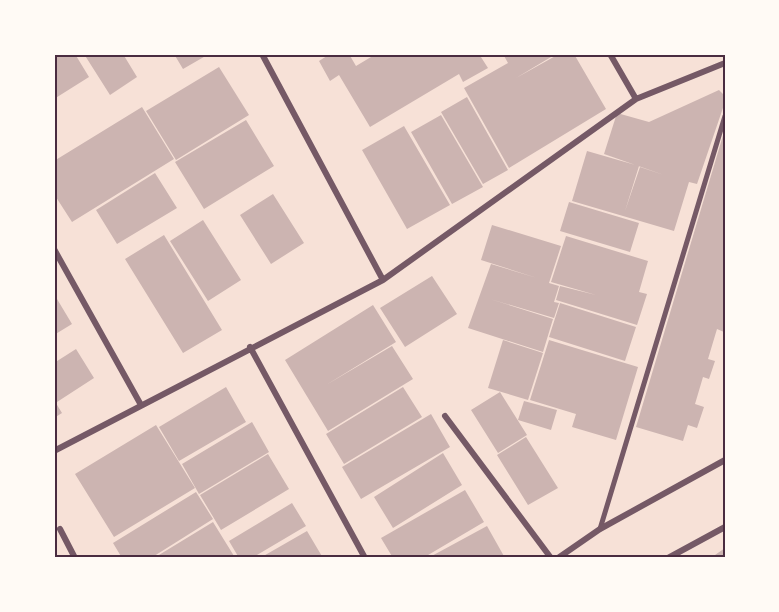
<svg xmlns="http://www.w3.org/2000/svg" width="779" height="612" font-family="'PT Sans Narrow',sans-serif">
  <rect width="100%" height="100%" fill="#f7e1d7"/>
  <path fill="#ccb4b1" d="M 54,54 L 75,54 L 89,77 L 54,99 Z
    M 84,54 L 123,54 L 137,77 L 110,95 Z
    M 174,54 L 209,54 L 183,69 Z
    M 330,54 L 349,54 L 356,66 L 376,54 L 479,54 L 488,68 L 463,82 L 459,74 L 370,127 L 339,75 L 330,81 L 319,61 Z
    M 503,54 L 556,54 L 516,78 L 559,54 L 574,54 L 606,109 L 509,168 L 464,88 L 508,63 Z
    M 219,67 L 249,115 L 176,160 L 146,111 Z
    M 719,90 L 725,96 L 725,102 L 697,184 L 689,182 L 674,231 L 572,201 L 587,151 L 639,166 L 625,211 L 640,167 L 664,175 L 604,154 L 617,113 L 649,122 Z
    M 467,97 L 508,170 L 483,184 L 441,112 Z
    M 142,107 L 174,159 L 72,222 L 54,194 L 54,161 Z
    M 441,115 L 483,187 L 452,204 L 411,132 Z
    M 246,120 L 274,166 L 204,209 L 175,162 Z
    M 404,126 L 450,205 L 407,229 L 362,150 Z
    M 724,132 L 725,328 L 724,332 L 717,329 L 708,359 L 715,361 L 709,379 L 703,377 L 695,404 L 704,407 L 697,428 L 688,425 L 683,441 L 636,427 Z
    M 155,173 L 177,208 L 117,244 L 96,210 Z
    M 273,194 L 304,243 L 271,264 L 240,215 Z
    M 569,202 L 639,223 L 630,252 L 560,231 Z
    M 203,220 L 241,280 L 208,301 L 170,241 Z
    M 492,225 L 561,246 L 549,283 L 559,286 L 554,302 L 559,303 L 554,318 L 490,299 L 553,319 L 543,352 L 468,328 L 491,264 L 537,278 L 481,260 Z
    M 164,235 L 222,330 L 183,353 L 125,259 Z
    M 566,236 L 648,261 L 639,292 L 647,294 L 637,325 L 556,300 L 560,286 L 596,295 L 551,282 Z
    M 432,276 L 457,314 L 405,347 L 380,308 Z
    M 54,294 L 72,324 L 54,335 Z
    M 560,303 L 636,327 L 625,361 L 549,337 Z
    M 373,305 L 396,342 L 326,385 L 392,346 L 413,379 L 328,431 L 285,360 Z
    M 503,340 L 543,353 L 528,400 L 488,388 Z
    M 549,340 L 638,367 L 616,440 L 572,427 L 576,414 L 530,400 Z
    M 76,349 L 94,378 L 57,402 L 54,398 L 54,363 Z
    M 226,387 L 246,422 L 179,461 L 159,427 Z
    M 403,387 L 422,417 L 344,464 L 326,434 Z
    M 500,392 L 527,435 L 498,453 L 471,410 Z
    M 54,400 L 62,413 L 54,418 Z
    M 524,401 L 557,410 L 551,430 L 518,420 Z
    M 431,414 L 450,447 L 361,499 L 342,467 Z
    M 252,422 L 269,452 L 199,494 L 182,464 Z
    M 156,425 L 195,488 L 114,537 L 75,474 Z
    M 526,437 L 558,488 L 528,505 L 497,455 Z
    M 443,453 L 462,485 L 393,528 L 374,497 Z
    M 268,454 L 289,489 L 221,530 L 200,495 Z
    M 465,490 L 484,522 L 423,558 L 393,558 L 381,538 Z
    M 196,492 L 213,519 L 151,558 L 122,558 L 113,543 Z
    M 292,503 L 306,526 L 252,558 L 239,558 L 229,541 Z
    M 213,522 L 234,556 L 232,558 L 154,558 Z
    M 487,526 L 505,558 L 428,558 Z
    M 307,531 L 323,558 L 260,558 Z
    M 725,548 L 725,558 L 717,558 L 715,555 Z"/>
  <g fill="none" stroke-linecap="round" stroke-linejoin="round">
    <path stroke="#755966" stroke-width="5" d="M 600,529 L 725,116"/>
    <path stroke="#755966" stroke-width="6" d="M 262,54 L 383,280
      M 610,54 L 636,99
      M 54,249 L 141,405
      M 250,347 L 365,558
      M 445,416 L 551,558
      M 54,451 L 383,280 L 636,99 L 725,63
      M 60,529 L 75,558
      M 558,558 L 600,529 L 725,460
      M 668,558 L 725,527"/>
  </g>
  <rect width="779" height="612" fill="none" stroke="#fffaf5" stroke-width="111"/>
  <rect x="56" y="56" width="668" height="500" fill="none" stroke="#4a2c40" stroke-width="2"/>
</svg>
